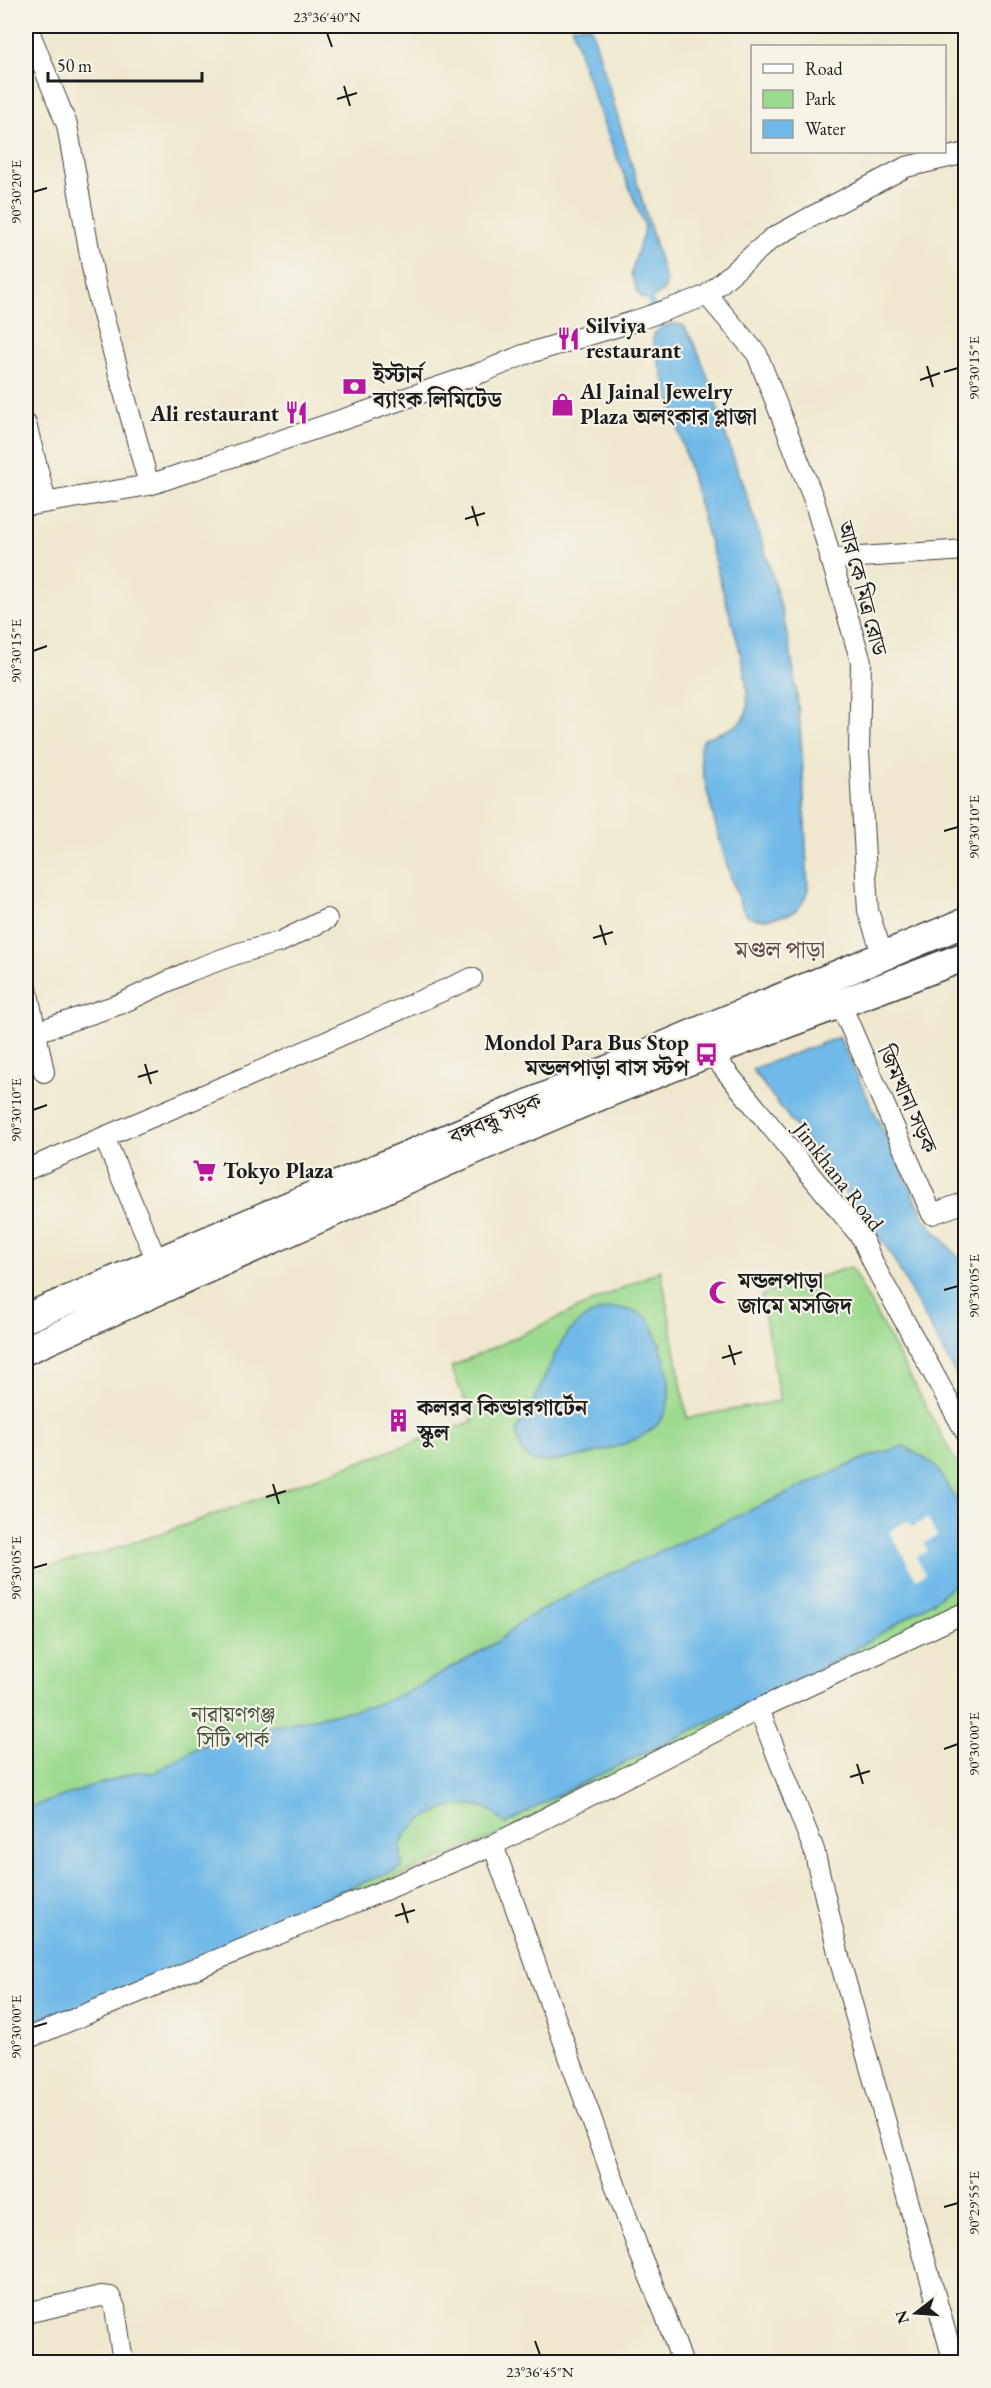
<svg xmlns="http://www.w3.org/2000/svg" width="991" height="2388" font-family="'EB Garamond','Noto Serif Bengali',serif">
  <rect width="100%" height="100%" fill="#f7f3e8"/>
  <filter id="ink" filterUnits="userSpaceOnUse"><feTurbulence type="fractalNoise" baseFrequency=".0167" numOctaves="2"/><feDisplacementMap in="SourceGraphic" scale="12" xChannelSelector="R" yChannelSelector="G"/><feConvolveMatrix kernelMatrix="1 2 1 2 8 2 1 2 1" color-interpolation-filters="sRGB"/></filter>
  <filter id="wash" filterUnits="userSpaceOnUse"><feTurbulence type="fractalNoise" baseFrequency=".008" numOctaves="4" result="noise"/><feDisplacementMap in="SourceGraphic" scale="24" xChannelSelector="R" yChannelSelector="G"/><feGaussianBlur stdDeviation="1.35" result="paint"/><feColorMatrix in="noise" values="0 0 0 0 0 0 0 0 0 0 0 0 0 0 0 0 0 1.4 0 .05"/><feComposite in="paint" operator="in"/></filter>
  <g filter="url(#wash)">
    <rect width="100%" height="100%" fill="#efe8cf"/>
    <path fill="#9cda8f" stroke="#5c7b56" stroke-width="1.5" d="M 851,1267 L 965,1479 L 965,1601 L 928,1626 L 538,1819 L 26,2029 L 26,1572 L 99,1554 L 174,1529 L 473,1421 L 451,1367 L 661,1270 L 687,1418 L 780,1401 L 761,1295 Z"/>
    <path fill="#6fb9e8" stroke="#466a82" stroke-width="1.5" d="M 572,26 L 591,26 L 666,281 C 666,295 655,298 642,298 L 637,291 L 631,274 L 645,227 L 606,130 L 583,66 Z
      M 671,324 L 683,325 C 703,352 716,406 727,439 C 749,504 773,568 787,634 C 805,718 803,804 808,888 C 805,903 798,913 782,916 C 771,918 755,922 747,915 C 735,905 697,763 700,747 C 701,744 703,741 704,739 C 716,733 742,728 746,714 C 754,686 729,614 721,584 C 699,503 677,422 653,342 L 654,334 L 662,327 Z
      M 839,1037 L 925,1219 L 965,1265 L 965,1391 L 888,1249 L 752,1069 Z
      M 619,1308 C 629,1310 642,1312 649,1320 C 652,1323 653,1329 655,1333 C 666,1357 678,1397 660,1421 C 641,1447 565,1462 534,1462 L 522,1452 L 516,1433 C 522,1418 531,1406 538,1392 C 557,1351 567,1311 619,1308 Z
      M 904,1446 L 935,1465 L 965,1515 L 965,1576 L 934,1601 L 841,1658 L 554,1797 L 506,1824 C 500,1820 494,1812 488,1809 C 465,1797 418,1814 405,1836 C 399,1846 401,1856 402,1868 L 335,1893 L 225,1948 L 142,1983 L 56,2016 L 26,2023 L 26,1803 L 30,1807 L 136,1772 L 154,1773 L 197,1748 L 237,1732 L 285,1724 L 372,1706 L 406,1693 L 466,1660 L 500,1640 L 523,1620 L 595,1581 L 865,1458 Z"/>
    <path fill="#efe8cf" d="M 927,1518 L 937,1536 L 924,1543 L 927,1551 L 916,1557 L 925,1574 L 916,1579 L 889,1531 L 908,1521 L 912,1527 Z"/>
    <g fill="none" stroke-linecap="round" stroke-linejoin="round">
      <path stroke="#6fb9e8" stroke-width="6" d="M 649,298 L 662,327"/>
    </g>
  </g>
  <g filter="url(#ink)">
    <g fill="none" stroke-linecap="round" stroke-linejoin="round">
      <defs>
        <path id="minor" d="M 27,26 L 67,125 L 96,289 L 149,485
          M 707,295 L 757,354 L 814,500 L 861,662 L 859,751 L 868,911 L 883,956
          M 26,424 L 46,502
          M 26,506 L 149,485 L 483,372 L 523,355 L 632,322 L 700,298 L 707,295 L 771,239 L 811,217 L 906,167 L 966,153
          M 830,559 L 966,550
          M 26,984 L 44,1072
          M 840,1003 L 932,1214 L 966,1202
          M 36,1032 L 120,1004 L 190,971 L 239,953 L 280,942 L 327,919
          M 711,1053 L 862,1238 L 876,1269 L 966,1433
          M 104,1137 L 157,1261
          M 26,1170 L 244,1078 L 472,978
          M 759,1709 L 814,1850 L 841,1965 L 954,2362
          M 493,1845 L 640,2254 L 665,2314 L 682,2362
          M 26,2039 L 493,1845 L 759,1709 L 966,1612
          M 26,2313 L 101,2296 L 110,2297 L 115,2308 L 123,2362"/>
        <path id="secondary" d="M 26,1318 L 697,1032 L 966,922
          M 26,1350 C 205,1270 383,1188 564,1111 C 696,1055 832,1008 966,956"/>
      </defs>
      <use href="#minor" stroke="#3c3b37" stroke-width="22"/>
      <use href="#secondary" stroke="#3c3b37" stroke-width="31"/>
      <use href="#minor" stroke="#fff" stroke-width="20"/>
      <use href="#secondary" stroke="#fff" stroke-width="28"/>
    </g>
  </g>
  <path fill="none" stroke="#1c1c1c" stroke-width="2" d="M 327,33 L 332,47M 344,86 L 350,106M 337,99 L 357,93M 33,192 L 47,188M 927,366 L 933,387M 944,372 L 958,368M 920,380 L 940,373M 472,506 L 478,526M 465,519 L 485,513M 33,651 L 47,646M 944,831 L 958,827M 600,925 L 606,945M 593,938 L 613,932M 145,1064 L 151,1084M 138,1077 L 158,1071M 33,1110 L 47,1105M 944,1290 L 958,1286M 729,1345 L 735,1365M 722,1358 L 742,1352M 273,1484 L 279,1504M 266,1497 L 286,1491M 33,1568 L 47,1564M 944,1749 L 958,1744M 857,1764 L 863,1784M 850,1777 L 870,1771M 402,1903 L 408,1923M 395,1916 L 415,1910M 33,2027 L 47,2023M 944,2207 L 958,2203M 535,2341 L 540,2355"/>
  <defs>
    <symbol id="restaurant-bare" viewBox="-9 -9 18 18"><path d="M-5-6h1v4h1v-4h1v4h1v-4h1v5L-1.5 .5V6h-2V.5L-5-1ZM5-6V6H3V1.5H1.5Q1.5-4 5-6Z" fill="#b5179e" stroke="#f7f3e8" stroke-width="2.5" paint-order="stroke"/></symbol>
    <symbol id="bank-bare" viewBox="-9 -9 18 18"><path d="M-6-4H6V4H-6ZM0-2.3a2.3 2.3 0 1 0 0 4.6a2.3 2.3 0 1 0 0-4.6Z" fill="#b5179e" stroke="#f7f3e8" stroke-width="2.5" paint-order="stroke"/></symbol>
    <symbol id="shop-bare" viewBox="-9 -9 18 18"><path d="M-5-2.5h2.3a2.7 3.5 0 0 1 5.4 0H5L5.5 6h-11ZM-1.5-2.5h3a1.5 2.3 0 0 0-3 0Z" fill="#b5179e" stroke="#f7f3e8" stroke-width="2.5" paint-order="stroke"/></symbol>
    <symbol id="bus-bare" viewBox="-9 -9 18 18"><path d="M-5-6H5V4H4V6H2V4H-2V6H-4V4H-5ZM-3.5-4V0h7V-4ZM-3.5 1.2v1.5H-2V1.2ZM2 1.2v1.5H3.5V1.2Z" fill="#b5179e" stroke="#f7f3e8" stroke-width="2.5" paint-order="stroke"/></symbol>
    <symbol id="supermarket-bare" viewBox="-9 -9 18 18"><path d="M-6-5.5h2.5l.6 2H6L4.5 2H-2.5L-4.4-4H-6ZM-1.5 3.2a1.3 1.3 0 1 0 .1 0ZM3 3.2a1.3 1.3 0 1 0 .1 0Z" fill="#b5179e" stroke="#f7f3e8" stroke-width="2.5" paint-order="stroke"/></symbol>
    <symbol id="mosque-bare" viewBox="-9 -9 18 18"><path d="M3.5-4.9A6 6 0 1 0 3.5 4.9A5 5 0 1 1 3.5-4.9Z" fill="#b5179e" stroke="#f7f3e8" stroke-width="2.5" paint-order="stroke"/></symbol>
    <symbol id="building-bare" viewBox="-9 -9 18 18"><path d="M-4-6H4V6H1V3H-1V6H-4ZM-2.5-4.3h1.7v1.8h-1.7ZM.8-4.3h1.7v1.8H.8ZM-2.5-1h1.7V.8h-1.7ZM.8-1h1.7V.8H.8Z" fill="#b5179e" stroke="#f7f3e8" stroke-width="2.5" paint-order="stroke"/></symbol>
  </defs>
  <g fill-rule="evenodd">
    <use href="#restaurant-bare" x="552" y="322" width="33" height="33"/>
    <use href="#bank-bare" x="338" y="370" width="33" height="33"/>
    <use href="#shop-bare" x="546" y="388" width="33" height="33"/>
    <use href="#restaurant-bare" x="280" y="396" width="33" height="33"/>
    <use href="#bus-bare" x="690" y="1038" width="33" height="33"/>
    <use href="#supermarket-bare" x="188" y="1154" width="33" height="33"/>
    <use href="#mosque-bare" x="704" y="1276" width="33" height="33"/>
    <use href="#building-bare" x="382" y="1404" width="33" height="33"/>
  </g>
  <g text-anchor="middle" stroke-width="4.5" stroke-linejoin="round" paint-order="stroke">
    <g font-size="22" font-weight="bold" fill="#1c1c1c" stroke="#f7f3e8" text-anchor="start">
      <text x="586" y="333">Silviya<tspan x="586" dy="25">restaurant</tspan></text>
      <text x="373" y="382">ইস্টার্ন<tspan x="373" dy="25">ব্যাংক লিমিটেড</tspan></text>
      <text x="580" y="399">Al Jainal Jewelry<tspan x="580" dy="25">Plaza অলংকার প্লাজা</tspan></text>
      <text x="279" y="421" text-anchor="end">Ali restaurant</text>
      <text x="689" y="1050" text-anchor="end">Mondol Para Bus Stop<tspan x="689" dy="25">মন্ডলপাড়া বাস স্টপ</tspan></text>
      <text x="223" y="1178">Tokyo Plaza</text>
      <text x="738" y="1288">মন্ডলপাড়া<tspan x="738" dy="25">জামে মসজিদ</tspan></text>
      <text x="417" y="1415">কলরব কিন্ডারগার্টেন<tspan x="417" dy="25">স্কুল</tspan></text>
    </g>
    <g font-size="22" fill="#1c1c1c" stroke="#f7f3e8">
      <text transform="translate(863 588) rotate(75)" y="8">আর কে মিত্র রোড</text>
      <text transform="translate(908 1099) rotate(66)" y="8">জিমখানা সড়ক</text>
      <text transform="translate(495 1118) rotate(-23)" y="8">বঙ্গবন্ধু সড়ক</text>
      <text transform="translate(839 1176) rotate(52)" y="8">Jimkhana Road</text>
    </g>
    <g font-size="22" fill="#42553e" stroke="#f7f3e8">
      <text x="233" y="1722">নারায়ণগঞ্জ<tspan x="233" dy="25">সিটি পার্ক</tspan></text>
    </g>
    <g font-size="24" fill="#5f4845" stroke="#f7f3e8">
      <text x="780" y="958">মণ্ডল পাড়া</text>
    </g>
  </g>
  <rect width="991" height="2388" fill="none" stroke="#f7f3e8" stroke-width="66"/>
  <rect x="751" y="45" width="195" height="108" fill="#f7f3e8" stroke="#9f9d96" stroke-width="1.5"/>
  <rect x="763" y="64" width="30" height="9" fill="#ffffff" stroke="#9f9d96" stroke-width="1.5"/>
  <text x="805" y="75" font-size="18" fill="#1c1c1c">Road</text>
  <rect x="763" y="90" width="30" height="18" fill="#9cda8f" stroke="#9f9d96" stroke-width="1.5"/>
  <text x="805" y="105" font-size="18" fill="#1c1c1c">Park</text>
  <rect x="763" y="120" width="30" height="18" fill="#6fb9e8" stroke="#9f9d96" stroke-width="1.5"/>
  <text x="805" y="135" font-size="18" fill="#1c1c1c">Water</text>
  <g transform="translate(916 2313) rotate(253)" stroke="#f7f3e8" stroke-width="4.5" paint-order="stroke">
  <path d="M0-4.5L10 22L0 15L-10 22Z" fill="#1c1c1c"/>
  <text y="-9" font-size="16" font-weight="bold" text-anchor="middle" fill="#1c1c1c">N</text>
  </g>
  <path d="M48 72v9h154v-9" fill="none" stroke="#1c1c1c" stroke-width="3"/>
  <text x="57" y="72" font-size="18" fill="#1c1c1c" stroke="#f7f3e8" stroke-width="4.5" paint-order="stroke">50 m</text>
  <rect x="33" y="33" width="925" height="2322" fill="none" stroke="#1c1c1c" stroke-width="2"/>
  <g font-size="15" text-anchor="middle" fill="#1c1c1c">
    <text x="327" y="22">23°36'40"N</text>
    <text transform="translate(16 192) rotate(-90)" y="5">90°30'20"E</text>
    <text transform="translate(974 368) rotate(-90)" y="5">90°30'15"E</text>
    <text transform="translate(16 651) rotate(-90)" y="5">90°30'15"E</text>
    <text transform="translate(974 827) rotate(-90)" y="5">90°30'10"E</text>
    <text transform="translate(16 1110) rotate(-90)" y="5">90°30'10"E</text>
    <text transform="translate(974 1286) rotate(-90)" y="5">90°30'05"E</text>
    <text transform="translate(16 1568) rotate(-90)" y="5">90°30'05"E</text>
    <text transform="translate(974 1744) rotate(-90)" y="5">90°30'00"E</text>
    <text transform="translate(16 2027) rotate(-90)" y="5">90°30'00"E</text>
    <text transform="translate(974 2203) rotate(-90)" y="5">90°29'55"E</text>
    <text x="540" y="2377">23°36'45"N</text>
  </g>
</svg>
